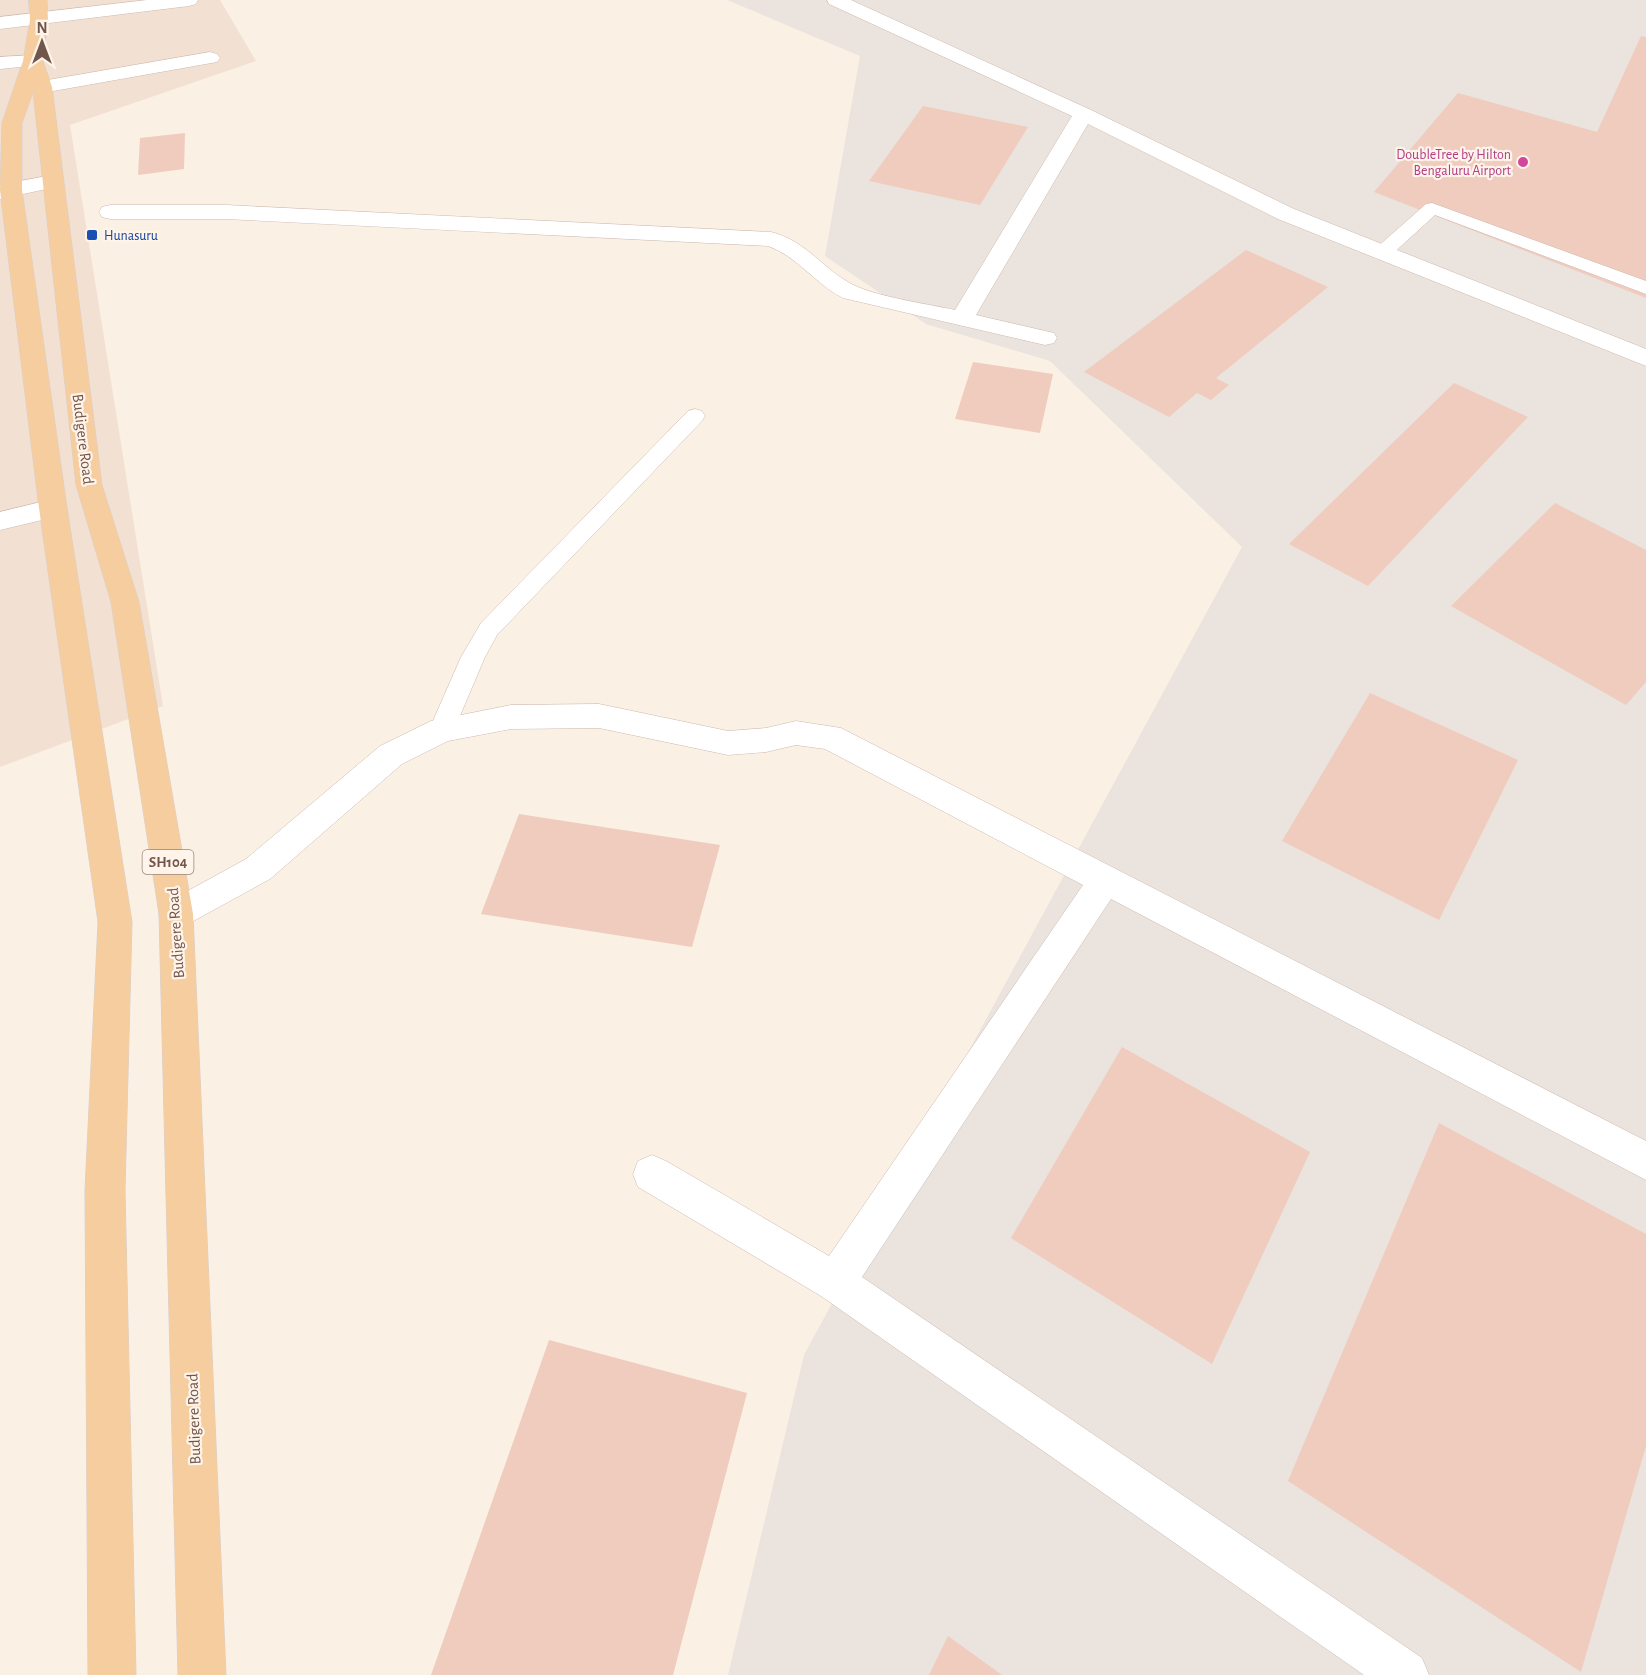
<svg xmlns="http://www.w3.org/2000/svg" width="1646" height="1675" font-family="'Alegreya Sans',sans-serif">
  <rect width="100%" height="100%" fill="#fbf0e4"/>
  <path fill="#f2e1d3" d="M 0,0 L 220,0 L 256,61 L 70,125 L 163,706 L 0,767 Z"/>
  <path fill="#ebe3de" d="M 727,0 L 1646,0 L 1646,1675 L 728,1675 L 804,1355 L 1242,547 L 1050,361 L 926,324 L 825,256 L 860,56 Z"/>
  <path fill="#efccbd" d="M 1641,36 L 1646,37 L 1646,298 L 1374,192 L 1458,93 L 1597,132 Z
    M 923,106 L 1028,127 L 980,205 L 869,181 Z
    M 185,133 L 184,169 L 138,175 L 140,138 Z
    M 1246,250 L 1328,287 L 1216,378 L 1229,385 L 1211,400 L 1197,393 L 1169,417 L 1084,372 Z
    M 973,362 L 1053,374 L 1040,433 L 955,419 Z
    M 1454,383 L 1528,417 L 1368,586 L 1289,544 Z
    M 1555,503 L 1646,550 L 1646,682 L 1626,705 L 1451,606 Z
    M 1370,693 L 1518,760 L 1439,920 L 1282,841 Z
    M 519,814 L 720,845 L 692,947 L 481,914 Z
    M 1122,1047 L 1310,1152 L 1212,1364 L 1011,1238 Z
    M 1439,1123 L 1646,1234 L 1646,1446 L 1581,1672 L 1288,1481 Z
    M 549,1340 L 747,1393 L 673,1675 L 431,1675 Z
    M 948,1636 L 1002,1675 L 929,1675 Z"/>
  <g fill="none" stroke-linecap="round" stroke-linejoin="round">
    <defs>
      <path id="service" d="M 1432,203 L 1646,281 L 1646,294 L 1435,215 L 1389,257 L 1375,257 L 1373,253 L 1375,249 L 1426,204 Z
        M 695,409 L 702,411 L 705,416 L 702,421 L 497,635 L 485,657 L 451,737 L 442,740 L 433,737 L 429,730 L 461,657 L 481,623 L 688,411 Z"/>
      <path id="minor" d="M 147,0 L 198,0 L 196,4 L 189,6 L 0,29 L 0,17 Z
        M 827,0 L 851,0 L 1091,110 L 1294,209 L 1646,349 L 1646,366 L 1278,219 L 1088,124 L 976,315 L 1054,333 L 1057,338 L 1054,343 L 1045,345 L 843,298 C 815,284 797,256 768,246 L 226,219 L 110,219 L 102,217 L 99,212 L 102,207 L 110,205 L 226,205 L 771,232 C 806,241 819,265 848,282 C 870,296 928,304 955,310 L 1072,116 L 829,4 Z
        M 210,52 L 217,54 L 220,58 L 217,62 L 42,93 L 35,91 L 32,87 L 35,83 L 42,81 Z
        M 33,55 L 40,57 L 43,61 L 40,65 L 0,69 L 0,57 Z
        M 53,499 L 63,501 L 67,508 L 63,515 L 0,530 L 0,512 Z
        M 599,704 L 728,731 L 766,728 L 796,721 L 841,728 L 1646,1141 L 1646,1180 L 1111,899 L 862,1277 L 1422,1658 L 1429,1675 L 1364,1675 L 821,1296 L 638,1187 L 633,1174 L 638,1161 L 652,1155 L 666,1161 L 829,1256 L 1083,885 L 825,749 L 796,745 L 766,752 L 728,755 L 599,728 L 511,729 L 448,741 L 402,764 L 270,879 L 188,924 L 176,929 L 164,924 L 159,914 L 164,904 L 246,859 L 380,746 L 431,721 L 511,705 Z"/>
      <path id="tertiary" d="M 52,175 L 60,176 L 63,181 L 60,186 L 0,199 L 0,185 Z"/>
      <path id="primary" d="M 29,0 L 47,0 L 48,20 L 43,61 L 52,87 L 102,485 L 139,602 L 193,914 L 226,1675 L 178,1675 L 159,914 L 111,602 L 76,485 L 33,92 L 22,123 L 22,190 L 67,508 L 132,922 L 125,1190 L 136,1675 L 88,1675 L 85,1190 L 98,922 L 39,508 L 0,190 L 2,123 L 23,61 L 30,20 Z"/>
    </defs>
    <use href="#service" stroke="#ceb9ae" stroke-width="1"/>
    <use href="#minor" stroke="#ceb9ae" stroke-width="1"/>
    <use href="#tertiary" stroke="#ceb9ae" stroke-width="1"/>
    <use href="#primary" stroke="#d8cfcd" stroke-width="1"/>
    <use href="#service" fill="#fff" fill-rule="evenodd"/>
    <use href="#minor" fill="#fff" fill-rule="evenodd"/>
    <use href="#tertiary" fill="#fff" fill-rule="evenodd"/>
    <use href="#primary" fill="#f6cd9f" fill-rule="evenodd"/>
  </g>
  <circle fill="#d1479c" stroke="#fef4ea" stroke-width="2" cx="1523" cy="162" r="6"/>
  <rect fill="#1a4fb4" stroke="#fef4ea" stroke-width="2" x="86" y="229" width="12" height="12" rx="3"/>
  <g text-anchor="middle" stroke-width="4.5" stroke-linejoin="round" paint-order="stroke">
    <g font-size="14" fill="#b23c85" stroke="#fef4ea" text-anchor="end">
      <text x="1511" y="159">DoubleTree by Hilton<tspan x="1511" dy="16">Bengaluru Airport</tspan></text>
    </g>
    <g font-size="14" fill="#164399" stroke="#fef4ea" text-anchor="start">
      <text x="104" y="240">Hunasuru</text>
    </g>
    <rect fill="#fef4ea" stroke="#9c857b" stroke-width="1.5" x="142.5" y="850" width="51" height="24" rx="4.5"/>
    <g font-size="15" font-weight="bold" fill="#72554b">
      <text x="168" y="867">SH104</text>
    </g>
    <g font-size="16" fill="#72554b" stroke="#fef4ea">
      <text transform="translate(84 439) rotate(83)" y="6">Budigere Road</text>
      <text transform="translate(175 933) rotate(-94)" y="6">Budigere Road</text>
      <text transform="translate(193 1419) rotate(-92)" y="6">Budigere Road</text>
    </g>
  </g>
  <g transform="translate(42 42)" stroke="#fef4ea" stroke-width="4.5" paint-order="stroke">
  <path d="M0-4.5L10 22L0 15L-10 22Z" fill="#72554b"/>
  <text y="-9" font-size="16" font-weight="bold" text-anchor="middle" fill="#72554b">N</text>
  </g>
</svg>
